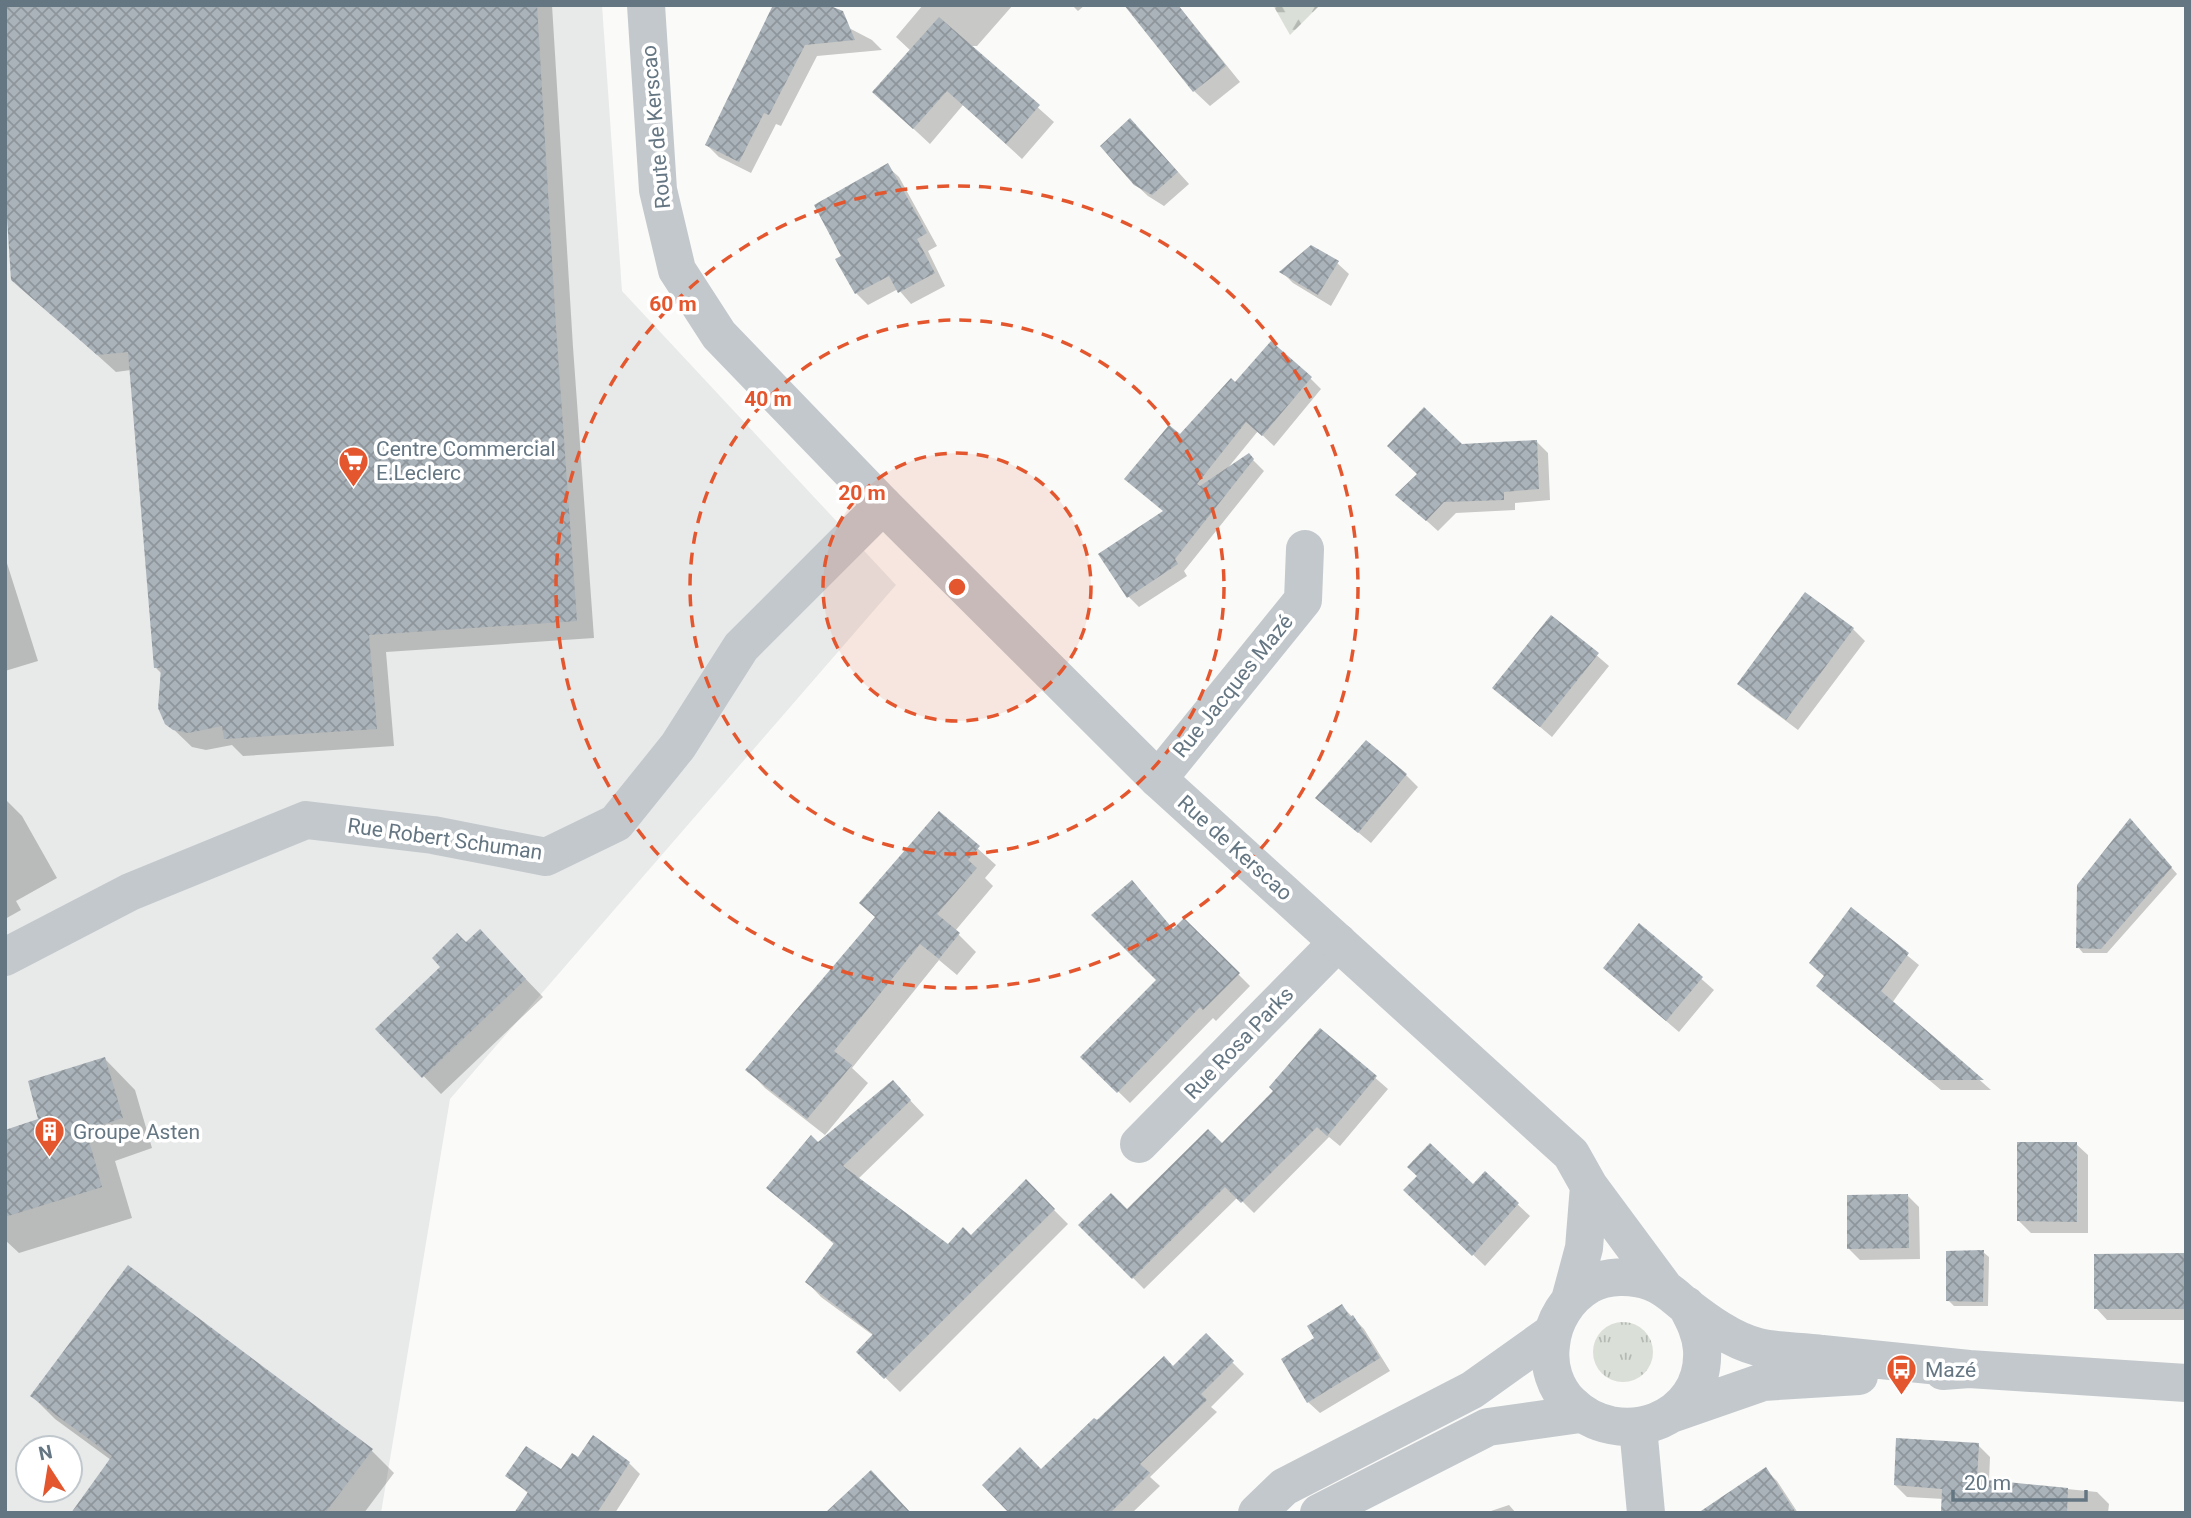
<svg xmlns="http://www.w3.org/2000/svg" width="2191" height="1518" font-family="Roboto,sans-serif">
  <defs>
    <pattern id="grass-tufts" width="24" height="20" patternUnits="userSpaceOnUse" patternTransform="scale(1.75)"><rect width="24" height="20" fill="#dadfd7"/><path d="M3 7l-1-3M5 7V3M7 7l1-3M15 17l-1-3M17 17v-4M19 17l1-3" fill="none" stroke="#b4b9b4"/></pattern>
    <pattern id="forest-firs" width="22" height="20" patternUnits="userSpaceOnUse" patternTransform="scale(1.75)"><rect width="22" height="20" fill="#dadfd7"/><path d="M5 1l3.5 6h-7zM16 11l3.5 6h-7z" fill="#b4b9b4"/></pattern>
    <pattern id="building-cross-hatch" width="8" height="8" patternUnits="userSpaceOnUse" patternTransform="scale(1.75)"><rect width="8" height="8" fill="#aab3b9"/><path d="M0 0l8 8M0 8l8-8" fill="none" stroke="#8e969c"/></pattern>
  </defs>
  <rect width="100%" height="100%" fill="#fafaf8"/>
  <path fill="#e8e9e9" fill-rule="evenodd" d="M 5,5 L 602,5 L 622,291 L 896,585 L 450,1099 L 381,1513 L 5,1513 ZM 28,1448 L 70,1448 L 70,1490 L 28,1490 Z"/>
  <path fill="url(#grass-tufts)" d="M1593 1352a30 30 0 1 1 60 0a30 30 0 1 1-60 0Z"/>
  <path fill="url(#forest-firs)" d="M 1273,5 L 1320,5 L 1290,35 Z"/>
  <path fill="#0003" d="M 5,5 L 552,5 L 573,347 L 594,638 L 386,652 L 394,746 L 243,756 L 232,745 L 206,750 L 192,747 L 167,723 L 163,675 L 155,667 L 131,370 L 116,372 L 13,279 Z
    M 805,5 L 872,40 L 882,50 L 817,56 L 781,126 L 776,124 L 751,173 L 719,157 L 707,145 Z
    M 923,5 L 1013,5 L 977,46 L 969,46 L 1054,122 L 1022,159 L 963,105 L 930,144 L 890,107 L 911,51 L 896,37 Z
    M 1072,5 L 1085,5 L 1078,11 Z
    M 1178,5 L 1240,82 L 1210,106 L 1194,91 Z
    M 1142,132 L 1189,184 L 1164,206 L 1148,196 L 1135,184 Z
    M 887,166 L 899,177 L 937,246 L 928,251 L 945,286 L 911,304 L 898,289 L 868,305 L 856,293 Z
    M 1337,263 L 1349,274 L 1331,306 L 1293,283 L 1282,272 Z
    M 1310,378 L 1321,389 L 1274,446 L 1258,431 L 1227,469 L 1249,456 L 1264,471 L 1184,571 L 1187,576 L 1139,607 L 1129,597 L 1164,512 L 1180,436 L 1235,385 Z
    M 1537,442 L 1548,453 L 1550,500 L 1515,503 L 1515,510 L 1456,513 L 1438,531 L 1398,495 L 1419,475 L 1461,446 Z
    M 5,557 L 38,661 L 5,671 Z
    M 1552,617 L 1609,666 L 1552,737 L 1494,688 Z
    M 1853,629 L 1865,641 L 1798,730 L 1751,695 L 1740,684 Z
    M 1406,775 L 1418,787 L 1371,843 L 1317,798 Z
    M 5,799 L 22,816 L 57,878 L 16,901 L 21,910 L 5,919 Z
    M 939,814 L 996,865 L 985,878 L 993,886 L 955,931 L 976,952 L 957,975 L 939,960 L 852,1068 L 868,1083 L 825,1135 L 765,1088 L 748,1070 L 876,918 Z
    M 2135,825 L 2177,874 L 2107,953 L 2083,953 L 2078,947 Z
    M 1851,910 L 1919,965 L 1892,1003 L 1991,1090 L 1941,1090 L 1829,996 L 1826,977 Z
    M 1184,920 L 1250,986 L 1216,1021 L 1213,1018 L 1130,1103 L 1083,1057 L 1158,980 L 1174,930 Z
    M 1640,925 L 1714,990 L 1679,1032 L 1617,979 Z
    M 466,944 L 497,949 L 543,997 L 441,1094 L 378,1029 Z
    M 1320,1030 L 1388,1089 L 1340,1146 L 1329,1137 L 1254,1213 L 1238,1197 L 1144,1289 L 1081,1225 L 1127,1212 L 1222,1145 L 1276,1091 Z
    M 105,1059 L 135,1090 L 152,1148 L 115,1161 L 132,1218 L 19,1253 L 5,1240 L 5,1132 L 41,1121 Z
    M 907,1097 L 924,1115 L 858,1179 L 948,1247 L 971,1237 L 1026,1182 L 1068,1224 L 900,1392 L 859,1352 L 874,1336 L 821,1297 L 807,1282 L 835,1245 L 769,1188 L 818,1144 Z
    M 2076,1144 L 2088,1155 L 2088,1233 L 2031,1233 L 2019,1221 Z
    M 1485,1174 L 1530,1216 L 1485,1266 L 1405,1190 L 1473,1186 Z
    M 1907,1195 L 1919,1207 L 1920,1259 L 1860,1260 L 1849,1249 Z
    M 1983,1252 L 1989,1257 L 1988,1306 L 1954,1306 L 1948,1300 Z
    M 2186,1255 L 2186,1320 L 2107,1320 L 2096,1308 Z
    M 1342,1306 L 1364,1329 L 1390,1371 L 1320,1413 L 1308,1402 Z
    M 1206,1336 L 1244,1374 L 1211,1407 L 1217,1412 L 1150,1477 L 1160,1486 L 1132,1513 L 1012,1513 L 1041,1472 L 1097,1423 L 1174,1368 Z
    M 32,1396 L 371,1450 L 394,1473 L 364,1513 L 73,1513 L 111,1460 L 55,1419 Z
    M 1978,1445 L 1990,1457 L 1989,1481 L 2097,1492 L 2109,1504 L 2108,1513 L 1945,1513 L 1944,1499 L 1907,1497 L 1895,1485 Z
    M 579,1459 L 629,1463 L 640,1474 L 615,1513 L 516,1513 L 529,1494 L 507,1476 L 561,1472 Z
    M 1765,1469 L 1777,1481 L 1798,1513 L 1710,1513 Z
    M 1509,1505 L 1516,1513 L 1485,1513 Z"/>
  <path fill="url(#building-cross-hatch)" d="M 5,5 L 537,5 L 556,328 L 577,621 L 369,635 L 377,729 L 224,739 L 222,726 L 188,733 L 173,730 L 165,724 L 158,708 L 161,668 L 154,668 L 128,352 L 97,355 L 11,280 L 5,187 Z
    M 773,5 L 828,5 L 843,11 L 855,40 L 805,45 L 769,115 L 764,113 L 739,162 L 705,145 Z
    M 1124,5 L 1178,5 L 1226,66 L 1193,92 Z
    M 939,17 L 1040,105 L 1006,144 L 947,91 L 913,129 L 872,92 Z
    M 1130,118 L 1178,172 L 1152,195 L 1134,185 L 1100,146 Z
    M 888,163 L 927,233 L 917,239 L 935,273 L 898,293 L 889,276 L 855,294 L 835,259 L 841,256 L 814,205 Z
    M 1311,245 L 1339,261 L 1318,295 L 1279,272 Z
    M 1271,341 L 1312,377 L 1262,436 L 1246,422 L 1197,484 L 1200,486 L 1249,453 L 1254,459 L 1175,559 L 1178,564 L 1127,598 L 1098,554 L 1163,511 L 1124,479 L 1169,425 L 1180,434 L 1231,378 L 1235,382 Z
    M 1424,407 L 1462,444 L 1537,440 L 1539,489 L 1504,492 L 1504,500 L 1444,502 L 1426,521 L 1395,495 L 1417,474 L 1387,446 Z
    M 1805,592 L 1854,628 L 1786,720 L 1737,684 Z
    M 1551,615 L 1599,653 L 1540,727 L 1492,688 Z
    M 1366,740 L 1407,774 L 1358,833 L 1315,798 Z
    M 939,811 L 980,846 L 968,860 L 977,868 L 937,914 L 960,933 L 939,959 L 920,944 L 834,1051 L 852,1065 L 807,1119 L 745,1070 L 875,917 L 859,903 Z
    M 2130,818 L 2172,867 L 2101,949 L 2076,948 L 2077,885 Z
    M 1132,880 L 1173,929 L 1184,918 L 1240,973 L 1203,1010 L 1200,1007 L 1117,1093 L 1080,1057 L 1156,980 L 1091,915 Z
    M 1851,907 L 1909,953 L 1881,991 L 1984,1080 L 1929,1080 L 1816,986 L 1824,976 L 1809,963 Z
    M 1639,923 L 1703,977 L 1666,1021 L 1603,968 Z
    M 480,929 L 526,979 L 422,1078 L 375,1029 L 440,967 L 432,958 L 457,933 L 466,942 Z
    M 1320,1028 L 1377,1076 L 1327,1136 L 1317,1127 L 1241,1203 L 1225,1187 L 1132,1279 L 1078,1225 L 1111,1193 L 1127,1209 L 1208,1129 L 1222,1143 L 1273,1091 L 1269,1087 Z
    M 105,1057 L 123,1118 L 86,1130 L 102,1187 L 5,1217 L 5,1130 L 38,1119 L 28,1081 Z
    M 893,1080 L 911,1100 L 843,1166 L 948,1244 L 963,1227 L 971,1235 L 1026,1179 L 1055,1209 L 884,1379 L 856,1352 L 873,1334 L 805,1282 L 834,1243 L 766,1188 L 811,1135 L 818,1142 Z
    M 2017,1142 L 2077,1142 L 2077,1222 L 2017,1221 Z
    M 1430,1143 L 1473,1184 L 1485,1171 L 1519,1203 L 1472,1256 L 1403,1190 L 1417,1176 L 1407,1167 Z
    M 1908,1194 L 1909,1248 L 1847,1249 L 1847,1195 Z
    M 1984,1250 L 1983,1302 L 1946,1301 L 1946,1251 Z
    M 2186,1253 L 2186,1309 L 2094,1309 L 2094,1254 Z
    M 128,1265 L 373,1449 L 325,1513 L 71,1513 L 112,1456 L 30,1396 Z
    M 1342,1304 L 1350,1317 L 1353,1315 L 1380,1358 L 1307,1403 L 1281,1359 L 1314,1338 L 1307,1326 Z
    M 1206,1333 L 1234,1361 L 1201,1394 L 1207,1400 L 1140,1464 L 1150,1473 L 1110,1513 L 1009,1513 L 982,1485 L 1020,1447 L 1041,1469 L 1094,1418 L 1097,1420 L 1164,1356 L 1173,1366 Z
    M 593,1435 L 630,1462 L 597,1513 L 514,1513 L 528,1492 L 505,1476 L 526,1446 L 561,1469 L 572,1453 L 578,1457 Z
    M 1896,1438 L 1979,1443 L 1977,1479 L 2068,1488 L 2067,1513 L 1941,1512 L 1942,1489 L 1894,1485 Z
    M 1766,1467 L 1796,1513 L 1698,1513 Z
    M 871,1470 L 911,1513 L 825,1513 Z"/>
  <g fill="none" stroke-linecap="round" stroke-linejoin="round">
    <path stroke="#c3c8cc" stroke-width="38" d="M 1158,779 L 1303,600 L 1305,549
      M 5,957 L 130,892 L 306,820 L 433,835 L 546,857 L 616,823 L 678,746 L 741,647 L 883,505
      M 1139,1144 L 1338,942
      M 1638,1427 L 1646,1513"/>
    <path stroke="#c3c8cc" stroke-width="38" d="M 646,5 L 658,190 L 677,270 L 719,335 L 883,505 L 1158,779 L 1571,1154 L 1589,1186 L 1663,1286
      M 1570,1300 L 1584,1248 L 1589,1186
      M 1686,1305 C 1694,1320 1701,1333 1702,1350 C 1706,1421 1619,1452 1570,1403 C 1555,1388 1548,1366 1551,1345 C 1553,1321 1567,1298 1589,1285 C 1607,1275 1632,1275 1651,1282 C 1665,1287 1674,1296 1685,1305 C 1707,1322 1731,1340 1758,1347 C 1778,1352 1801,1351 1822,1354 C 1871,1359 1920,1364 1969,1369
      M 1943,1371 L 1969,1369 L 2186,1383
      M 1671,1414 L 1763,1382 L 1859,1376
      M 1257,1513 L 1284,1487 L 1472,1390 L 1552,1333
      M 1319,1513 L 1488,1427 L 1580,1414"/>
  </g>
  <circle cx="957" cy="587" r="134" fill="#e4572e" fill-opacity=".12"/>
  <g fill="none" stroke="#e4572e" stroke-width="3.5" stroke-dasharray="12 9">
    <circle cx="957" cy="587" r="134"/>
    <circle cx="957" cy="587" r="267"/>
    <circle cx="957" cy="587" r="401"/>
  </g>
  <defs>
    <symbol id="supermarket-pin" viewBox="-11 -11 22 30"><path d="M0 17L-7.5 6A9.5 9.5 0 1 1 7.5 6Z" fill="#e4572e" stroke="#fff"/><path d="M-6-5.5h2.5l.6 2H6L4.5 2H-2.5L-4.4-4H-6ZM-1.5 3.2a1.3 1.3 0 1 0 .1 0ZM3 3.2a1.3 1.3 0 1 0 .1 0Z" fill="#fff"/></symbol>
    <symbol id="building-pin" viewBox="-11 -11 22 30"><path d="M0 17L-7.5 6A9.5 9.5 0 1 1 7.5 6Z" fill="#e4572e" stroke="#fff"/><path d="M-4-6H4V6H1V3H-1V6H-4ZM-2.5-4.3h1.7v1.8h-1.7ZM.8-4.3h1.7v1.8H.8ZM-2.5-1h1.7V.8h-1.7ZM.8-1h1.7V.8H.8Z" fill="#fff"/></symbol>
    <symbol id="bus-pin" viewBox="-11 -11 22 30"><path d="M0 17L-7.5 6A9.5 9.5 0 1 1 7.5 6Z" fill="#e4572e" stroke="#fff"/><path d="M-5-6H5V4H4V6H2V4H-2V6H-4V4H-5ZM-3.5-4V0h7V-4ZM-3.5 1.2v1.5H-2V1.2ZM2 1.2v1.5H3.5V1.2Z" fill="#fff"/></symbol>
  </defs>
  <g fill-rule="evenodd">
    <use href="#supermarket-pin" x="336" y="444" width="35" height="47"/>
    <use href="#building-pin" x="32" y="1114" width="35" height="47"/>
    <use href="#bus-pin" x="1884" y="1352" width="35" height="47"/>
  </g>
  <g text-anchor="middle" stroke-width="7" stroke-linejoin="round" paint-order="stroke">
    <g font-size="21" fill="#657683" stroke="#fff">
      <text transform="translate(656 127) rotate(-95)" y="7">Route de Kerscao</text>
      <text transform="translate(1233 686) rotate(-51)" y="7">Rue Jacques Mazé</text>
      <text transform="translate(445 839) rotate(8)" y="7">Rue Robert Schuman</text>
      <text transform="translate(1235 848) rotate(42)" y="7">Rue de Kerscao</text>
      <text transform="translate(1239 1043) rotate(-46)" y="7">Rue Rosa Parks</text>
    </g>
    <g font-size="21" fill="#657683" stroke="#fff" text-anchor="start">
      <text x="376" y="456">Centre Commercial<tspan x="376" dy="24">E.Leclerc</tspan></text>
      <text x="73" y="1139">Groupe Asten</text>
      <text x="1925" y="1377">Mazé</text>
    </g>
  </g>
  <circle cx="957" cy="587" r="10" fill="#e4572e" stroke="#fff" stroke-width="3.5"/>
  <g font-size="21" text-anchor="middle" font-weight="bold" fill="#e4572e" stroke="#fff" stroke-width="7" stroke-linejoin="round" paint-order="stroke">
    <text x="673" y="311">60 m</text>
    <text x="768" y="406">40 m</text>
    <text x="862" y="500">20 m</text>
  </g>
  <rect width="2191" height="1518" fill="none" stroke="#657683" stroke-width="14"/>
  <g transform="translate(49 1469) rotate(348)"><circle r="33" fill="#ffffff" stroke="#c1c8cd" stroke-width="2"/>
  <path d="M0-5L12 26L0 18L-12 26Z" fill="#e4572e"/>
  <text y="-10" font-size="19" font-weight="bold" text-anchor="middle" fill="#657683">N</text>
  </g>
  <path d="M1953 1490v10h133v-10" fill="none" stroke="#657683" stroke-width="3.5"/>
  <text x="1964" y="1490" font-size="21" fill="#657683" stroke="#ffffff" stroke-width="5" paint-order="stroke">20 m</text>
</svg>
